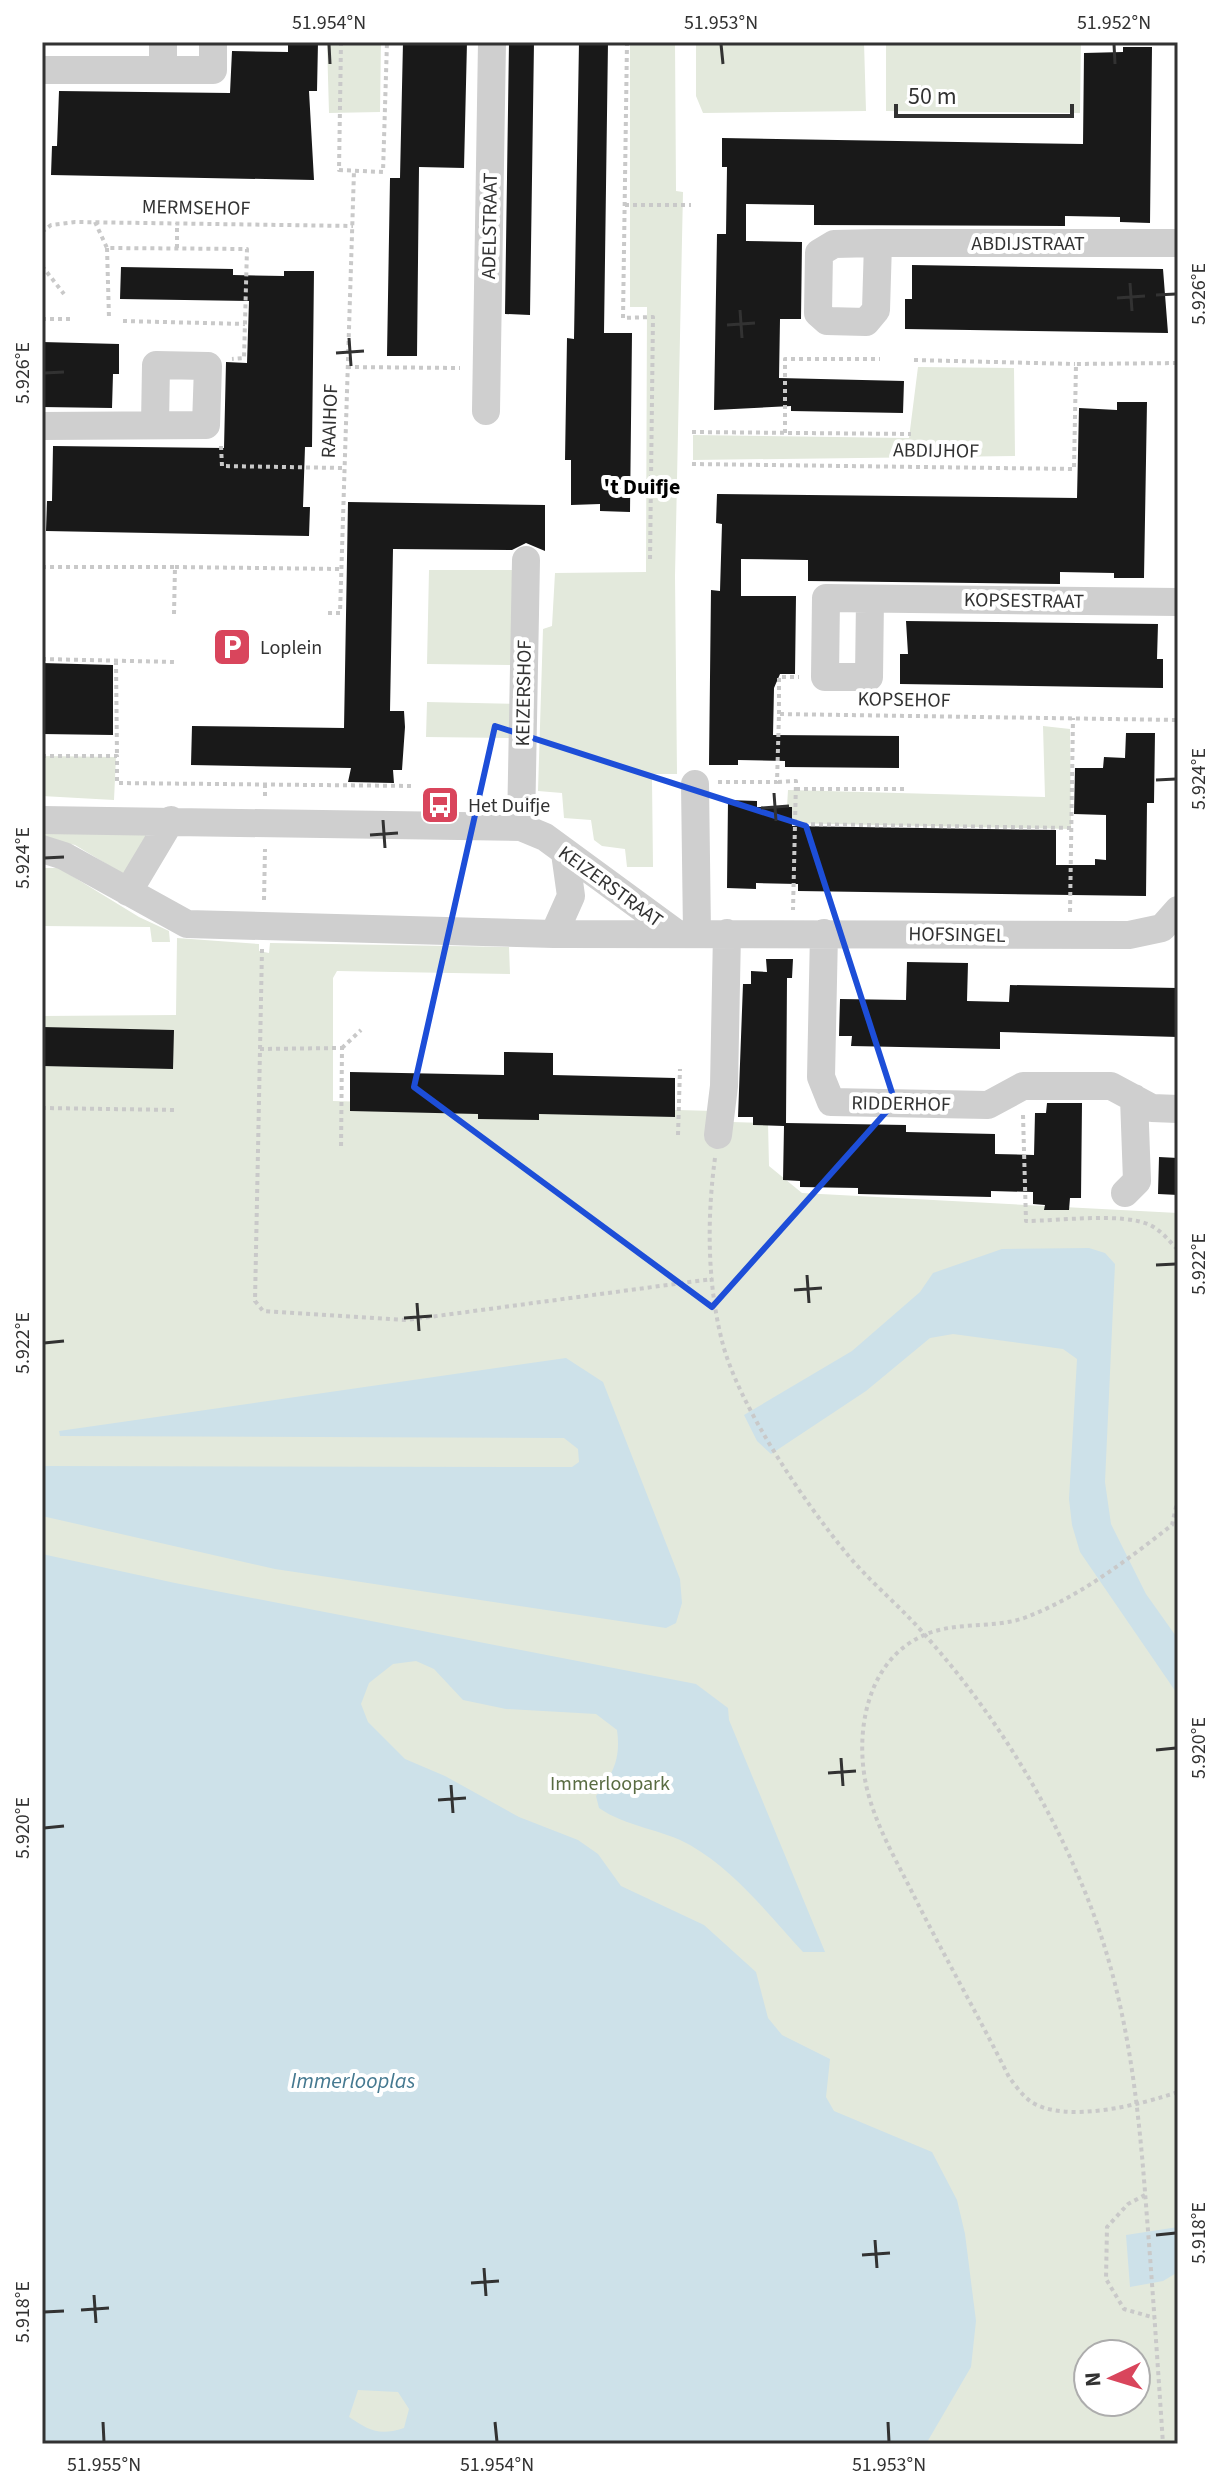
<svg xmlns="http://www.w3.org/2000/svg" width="1220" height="2486" font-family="'Source Sans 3',sans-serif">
  <rect width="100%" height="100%" fill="#fff"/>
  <path fill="#e3e9dc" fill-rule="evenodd" d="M 327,42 L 381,42 L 380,112 L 329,113 Z
    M 630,42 L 675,42 L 676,191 L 683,192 L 675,576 L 677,774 L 654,774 L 652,780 L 653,867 L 627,867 L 625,849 L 602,846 L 594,840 L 591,820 L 564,818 L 562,793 L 538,791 L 543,629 L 552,626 L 555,573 L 646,572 L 647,307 L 630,307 Z
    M 696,42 L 864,42 L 866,111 L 703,113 L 696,96 Z
    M 886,42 L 1081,42 L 1080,113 L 886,111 Z
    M 918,367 L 1014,368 L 1015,456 L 693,460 L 693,435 L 909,438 Z
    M 429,570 L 521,570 L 519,665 L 427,664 Z
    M 427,702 L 519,704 L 518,738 L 426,737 Z
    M 1043,726 L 1070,729 L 1071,829 L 786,823 L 788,790 L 1045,797 Z
    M 42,756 L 116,757 L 114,800 L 42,796 Z
    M 42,827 L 147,831 L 144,849 L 123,874 L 75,845 L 42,838 Z
    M 42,868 L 59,868 L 139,917 L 169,931 L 170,942 L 152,942 L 150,927 L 42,926 Z
    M 177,938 L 259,944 L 259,951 L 269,953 L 270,943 L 509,947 L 510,974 L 337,971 L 333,978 L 333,1101 L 715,1111 L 732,1122 L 768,1123 L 769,1166 L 802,1193 L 1178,1213 L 1178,2444 L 42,2444 L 42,1016 L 176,1015 ZM 1088,2354 L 1136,2354 L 1136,2402 L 1088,2402 Z"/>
  <path fill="#cde1e9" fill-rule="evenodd" d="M 1089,1248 L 1105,1253 L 1115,1264 L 1105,1482 L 1111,1524 L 1146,1594 L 1178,1639 L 1178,1695 L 1080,1552 L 1072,1525 L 1069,1499 L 1077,1359 L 1063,1349 L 953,1334 L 930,1338 L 866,1391 L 771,1454 L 757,1441 L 744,1415 L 852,1351 L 920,1292 L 933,1273 L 1002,1249 Z
    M 566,1358 L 603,1382 L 680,1579 L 682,1603 L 676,1623 L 666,1628 L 275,1569 L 42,1516 L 42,1466 L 572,1467 L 579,1462 L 578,1449 L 564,1438 L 60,1436 L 59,1431 Z
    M 42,1554 L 175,1583 L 696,1684 L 728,1708 L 729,1720 L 825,1952 L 803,1952 C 769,1915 735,1871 690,1845 C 662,1829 626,1827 599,1808 L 596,1796 C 613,1773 621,1760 617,1730 L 596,1714 L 506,1709 L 463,1700 L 434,1669 L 416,1661 L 393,1664 L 369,1683 L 361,1704 L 368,1722 L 405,1759 L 445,1776 L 519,1817 L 578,1840 L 598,1854 L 621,1886 L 704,1925 L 756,1972 L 768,2018 L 782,2035 L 830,2059 L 826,2097 L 834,2111 L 932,2152 L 957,2200 L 965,2234 L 976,2321 L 971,2367 L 926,2444 L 42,2444 ZM 358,2390 L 398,2392 L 409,2409 L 404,2428 C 379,2436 370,2431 349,2417 Z
    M 1178,2227 L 1178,2272 L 1163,2281 L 1130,2287 L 1126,2235 Z"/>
  <path fill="#191919" d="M 288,42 L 318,42 L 317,91 L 309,91 L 314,180 L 51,175 L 52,146 L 57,146 L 59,91 L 230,93 L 232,51 L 288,52 Z
    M 403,42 L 467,42 L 464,168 L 419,167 L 417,356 L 387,356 L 390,178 L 400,178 Z
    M 509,42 L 534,42 L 530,315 L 505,314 Z
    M 579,42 L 608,42 L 604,333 L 632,333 L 630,512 L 600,511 L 600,504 L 571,505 L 571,460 L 565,460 L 567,338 L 574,339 Z
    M 1123,47 L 1152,47 L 1150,223 L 1120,222 L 1120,217 L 1065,216 L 1065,226 L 814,225 L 814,205 L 746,204 L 746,241 L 802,242 L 801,319 L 780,319 L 779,378 L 904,381 L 903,413 L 791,411 L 791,406 L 714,410 L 717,234 L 726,234 L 727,167 L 722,167 L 722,138 L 1083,144 L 1084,53 L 1123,52 Z
    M 912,265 L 1163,269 L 1168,333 L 905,329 L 905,299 L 912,299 Z
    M 121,267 L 233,269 L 233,275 L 284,276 L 284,271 L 314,271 L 312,447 L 305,447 L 303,507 L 310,507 L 309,536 L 46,531 L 47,501 L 52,501 L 53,446 L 224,448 L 226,362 L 247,363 L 249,301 L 120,299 Z
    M 42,342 L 119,344 L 119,374 L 113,374 L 112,408 L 42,407 Z
    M 1117,402 L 1147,402 L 1144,578 L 1114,578 L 1114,573 L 1060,572 L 1060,584 L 808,581 L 808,560 L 741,559 L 741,596 L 796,596 L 795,674 L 780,674 L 774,688 L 773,735 L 899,736 L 899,768 L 785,767 L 785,761 L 738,760 L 738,765 L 709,765 L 711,590 L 720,591 L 722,524 L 716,523 L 717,494 L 1077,498 L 1079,408 L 1117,410 Z
    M 348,502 L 545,505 L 545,551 L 526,543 L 512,550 L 393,549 L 390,711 L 404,711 L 405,727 L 402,770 L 393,770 L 394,783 L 348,782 L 351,768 L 191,765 L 192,726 L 344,728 Z
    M 906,621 L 1158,624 L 1157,659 L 1163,659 L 1163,688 L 900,684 L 900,654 L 908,654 Z
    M 42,663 L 113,665 L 113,735 L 42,734 Z
    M 1126,733 L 1155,733 L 1154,803 L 1147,803 L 1146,896 L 798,891 L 798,884 L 756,883 L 756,889 L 727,888 L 728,800 L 757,801 L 757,807 L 792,807 L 792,826 L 1056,830 L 1056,865 L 1095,865 L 1095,859 L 1106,860 L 1106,815 L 1074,814 L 1075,768 L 1103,768 L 1104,757 L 1125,758 Z
    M 766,959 L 793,959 L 792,978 L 787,978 L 786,1123 L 906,1125 L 906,1132 L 995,1134 L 995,1154 L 1034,1155 L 1035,1113 L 1046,1113 L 1047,1103 L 1082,1103 L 1081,1198 L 1070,1198 L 1069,1210 L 1044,1210 L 1045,1205 L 1033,1204 L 1033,1192 L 991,1191 L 991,1197 L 858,1194 L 858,1188 L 800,1187 L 800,1181 L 783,1180 L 784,1126 L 753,1125 L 753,1117 L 738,1117 L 743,984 L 751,984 L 751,971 L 767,972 Z
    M 907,962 L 968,963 L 967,1001 L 1009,1002 L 1010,985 L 1178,988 L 1178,1037 L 1000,1032 L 1000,1049 L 851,1046 L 852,1036 L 839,1036 L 840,999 L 906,1000 Z
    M 42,1027 L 174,1030 L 173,1069 L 42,1066 Z
    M 504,1052 L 553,1053 L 553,1075 L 675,1078 L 675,1117 L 539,1114 L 539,1120 L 478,1119 L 478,1114 L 350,1111 L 350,1072 L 504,1075 Z
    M 1159,1157 L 1178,1158 L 1178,1195 L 1158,1194 Z"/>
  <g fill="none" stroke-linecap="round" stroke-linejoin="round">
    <path stroke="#c9c9c9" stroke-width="4" stroke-dasharray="4 4" stroke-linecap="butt" d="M 341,42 L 339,170 L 383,172 L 387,42
      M 627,42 L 623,318 L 653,317 L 650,561
      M 625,205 L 691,205
      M 95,222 L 107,248 L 247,249 L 244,358 L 232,359
      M 42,232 L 51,225 L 75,222 L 353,226
      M 107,248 L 109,318
      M 177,248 L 177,223
      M 42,266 L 64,294
      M 42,319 L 72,319
      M 123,321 L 245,324
      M 914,360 L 1075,364
      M 347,367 L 460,368
      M 692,432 L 911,434
      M 785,433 L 785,359 L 880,359
      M 221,446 L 222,466 L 344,468
      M 692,464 L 1074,469 L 1076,364 L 1178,363
      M 42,567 L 175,567 L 174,614
      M 175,567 L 341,569
      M 328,613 L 340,613 L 354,171
      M 42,659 L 175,662
      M 116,661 L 117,756
      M 779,714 L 779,677 L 799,677
      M 42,756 L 117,756 L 117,783 L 414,786
      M 718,782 L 777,782 L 779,714 L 1178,720
      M 778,782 L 796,781 L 793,910
      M 265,784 L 265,800
      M 796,789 L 904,789
      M 795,824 L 1072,828
      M 264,900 L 265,849
      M 1070,912 L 1073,718
      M 262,949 L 255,1301 L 263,1311 L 407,1320 L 712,1279
      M 342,1048 L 361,1030
      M 260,1049 L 342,1048 L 341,1150
      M 42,1108 L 176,1110
      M 1023,1115 L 1026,1221 C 1058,1221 1122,1212 1150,1225 C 1162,1231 1169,1241 1178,1250
      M 678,1135 L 680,1069
      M 715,1158 C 707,1217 707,1282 722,1341 C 738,1405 804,1502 847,1554 C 871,1583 901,1607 925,1635 C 988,1706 1040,1787 1077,1873 C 1127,1986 1138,2096 1147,2218 C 1153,2293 1158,2369 1163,2444
      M 1178,1498 L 1172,1525 C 1127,1560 1078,1598 1024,1618 C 992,1629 953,1621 922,1636 C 866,1662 854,1734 867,1789 C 876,1826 896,1860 913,1894 C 944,1956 978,2015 1009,2077 C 1015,2085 1022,2095 1030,2101 C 1064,2125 1143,2104 1178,2092
      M 1145,2195 L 1128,2204 L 1107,2227 L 1106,2279 L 1124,2309 L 1155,2318"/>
    <path stroke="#cfcfcf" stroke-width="28" d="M 163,42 L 163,70
      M 42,70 L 213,70 L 213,42
      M 878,243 L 1178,243
      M 878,243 L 876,310 L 866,322 L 827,321 L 818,313 L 819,253 L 834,244 Z
      M 486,411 L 492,42
      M 42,426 L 206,425 L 208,366 L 156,365 L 155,425
      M 870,599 L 869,677 L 825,677 L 826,598 L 1178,602
      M 695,784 L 697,933
      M 42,820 L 521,827 L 545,837 L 676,933
      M 521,827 L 526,560
      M 42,849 L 64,856 L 187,924 L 554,934 L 1129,935 L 1162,928 L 1178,910
      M 128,892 L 171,820
      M 824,933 L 821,1077 L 831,1102 L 988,1105 L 1023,1086 L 1111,1086 L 1152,1108 L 1178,1109
      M 554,934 L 571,896 L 565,853
      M 718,1135 L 724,1086 L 727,933
      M 1125,1193 L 1137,1181 L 1134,1098"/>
  </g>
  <path fill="none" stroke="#1d4ed8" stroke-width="6" stroke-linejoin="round" d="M 495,726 L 806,826 L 895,1102 L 712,1307 L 414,1087 Z"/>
  <path fill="none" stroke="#323232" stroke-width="3" d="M 329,44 L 330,64M 721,44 L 723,64M 1114,44 L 1115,64M 1130,283 L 1132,311M 1156,295 L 1176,294M 1117,298 L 1145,296M 740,310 L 742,338M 727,325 L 755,323M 349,338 L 351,366M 336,353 L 364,351M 44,373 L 64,372M 1156,780 L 1176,779M 774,793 L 776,821M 761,808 L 789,806M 383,820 L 385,848M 370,835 L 398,833M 44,858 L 64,857M 1156,1265 L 1176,1264M 807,1275 L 809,1303M 794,1290 L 822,1288M 417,1303 L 419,1331M 404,1318 L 432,1316M 44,1343 L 64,1341M 1156,1750 L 1176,1748M 841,1758 L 843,1786M 828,1773 L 856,1771M 451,1785 L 453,1813M 438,1800 L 466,1798M 44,1828 L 64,1826M 1156,2235 L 1176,2233M 875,2240 L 877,2268M 862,2255 L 890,2253M 484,2268 L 486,2296M 471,2283 L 499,2281M 94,2295 L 96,2323M 81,2310 L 109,2308M 44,2312 L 64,2311M 103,2422 L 104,2442M 495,2422 L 497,2442M 888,2422 L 889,2442"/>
  <defs>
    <symbol id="parking-square" viewBox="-11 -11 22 22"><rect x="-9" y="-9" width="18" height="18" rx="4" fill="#d9455c" stroke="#fff"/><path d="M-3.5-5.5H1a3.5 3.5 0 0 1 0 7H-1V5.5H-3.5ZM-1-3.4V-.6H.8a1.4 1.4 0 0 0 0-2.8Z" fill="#fff"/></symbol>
    <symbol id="bus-square" viewBox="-11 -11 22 22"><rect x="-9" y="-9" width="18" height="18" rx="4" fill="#d9455c" stroke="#fff"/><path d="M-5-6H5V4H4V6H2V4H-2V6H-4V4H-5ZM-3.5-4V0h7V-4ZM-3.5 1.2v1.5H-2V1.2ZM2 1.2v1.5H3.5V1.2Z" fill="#fff"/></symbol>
  </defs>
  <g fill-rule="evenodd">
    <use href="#parking-square" x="210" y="625" width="44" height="44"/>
    <use href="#bus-square" x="418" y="783" width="44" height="44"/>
  </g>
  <g text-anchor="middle" stroke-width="8" stroke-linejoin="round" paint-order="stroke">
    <g font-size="20" fill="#323232" stroke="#fff">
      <text transform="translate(196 207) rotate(1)" y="7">MERMSEHOF</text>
      <text transform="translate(489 226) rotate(-89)" y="7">ADELSTRAAT</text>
      <text x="1028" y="250">ABDIJSTRAAT</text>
      <text transform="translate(329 421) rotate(-88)" y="7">RAAIHOF</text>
      <text transform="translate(936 450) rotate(1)" y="7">ABDIJHOF</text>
      <text transform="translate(1024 600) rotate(1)" y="7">KOPSESTRAAT</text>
      <text transform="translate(523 693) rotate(-89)" y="7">KEIZERSHOF</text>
      <text transform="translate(904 699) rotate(1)" y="7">KOPSEHOF</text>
      <text transform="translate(611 886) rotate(36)" y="7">KEIZERSTRAAT</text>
      <text transform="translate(957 934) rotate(1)" y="7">HOFSINGEL</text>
      <text transform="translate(901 1103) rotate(1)" y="7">RIDDERHOF</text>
    </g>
    <g font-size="20" fill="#323232" stroke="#fff" text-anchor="start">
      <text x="260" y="654">Loplein</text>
      <text x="468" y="812">Het Duifje</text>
    </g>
    <g font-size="20" fill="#596c42" stroke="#fff">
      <text x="610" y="1790">Immerloopark</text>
    </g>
    <g font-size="22" font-weight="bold" fill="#000" stroke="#fff">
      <text x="642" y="494">'t Duifje</text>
    </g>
    <g font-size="22" font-style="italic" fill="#457990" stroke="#fff">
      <text x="353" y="2088">Immerlooplas</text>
    </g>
  </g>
  <rect width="1220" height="2486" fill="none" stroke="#ffffff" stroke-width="88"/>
  <g transform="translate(1112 2378) rotate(266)"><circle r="38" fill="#ffffff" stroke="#adadad" stroke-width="2"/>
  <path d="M0-6L14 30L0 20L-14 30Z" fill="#d9455c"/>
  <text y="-12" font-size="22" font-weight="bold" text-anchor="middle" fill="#323232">N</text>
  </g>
  <path d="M896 104v12h176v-12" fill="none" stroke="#323232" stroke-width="4"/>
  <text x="908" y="104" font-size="24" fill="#323232" stroke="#ffffff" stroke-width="6" paint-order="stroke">50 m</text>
  <rect x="44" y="44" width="1132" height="2398" fill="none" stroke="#323232" stroke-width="3"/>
  <g font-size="20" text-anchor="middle" fill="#323232">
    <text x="329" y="29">51.954°N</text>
    <text x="721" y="29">51.953°N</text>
    <text x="1114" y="29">51.952°N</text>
    <text transform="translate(1198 294) rotate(-90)" y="7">5.926°E</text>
    <text transform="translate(22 373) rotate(-90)" y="7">5.926°E</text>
    <text transform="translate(1198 779) rotate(-90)" y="7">5.924°E</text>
    <text transform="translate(22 858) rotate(-90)" y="7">5.924°E</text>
    <text transform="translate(1198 1264) rotate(-90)" y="7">5.922°E</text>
    <text transform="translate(22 1343) rotate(-90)" y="7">5.922°E</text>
    <text transform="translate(1198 1748) rotate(-90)" y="7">5.920°E</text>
    <text transform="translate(22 1828) rotate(-90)" y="7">5.920°E</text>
    <text transform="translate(1198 2233) rotate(-90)" y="7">5.918°E</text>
    <text transform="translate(22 2312) rotate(-90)" y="7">5.918°E</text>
    <text x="104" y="2471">51.955°N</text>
    <text x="497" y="2471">51.954°N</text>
    <text x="889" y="2471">51.953°N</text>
  </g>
</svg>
